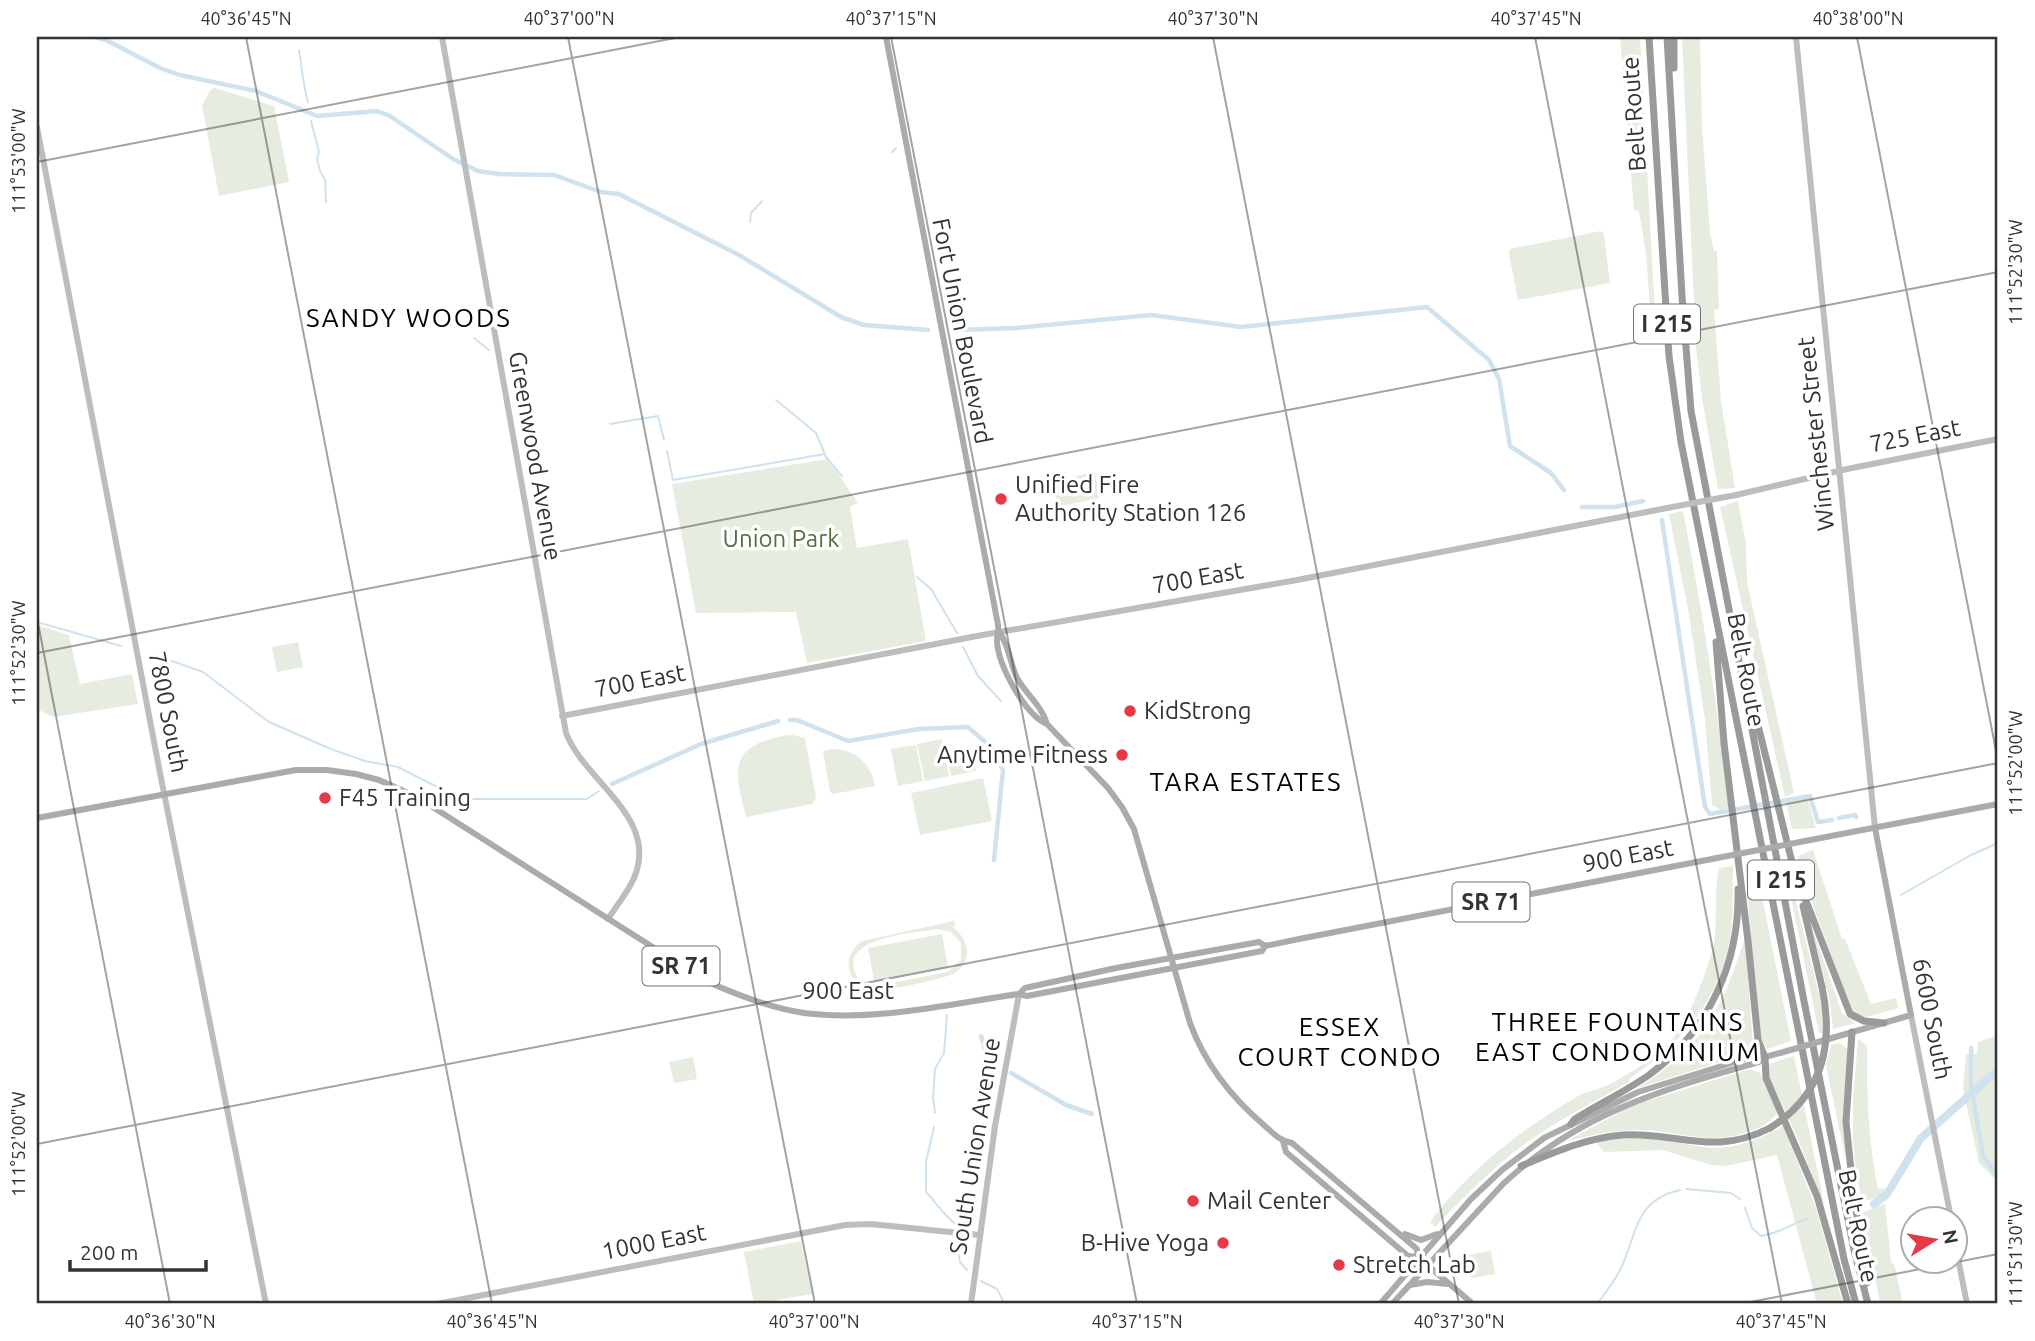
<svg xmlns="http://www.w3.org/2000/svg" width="2035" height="1341" font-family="Ubuntu,sans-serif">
  <rect width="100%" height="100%" fill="#fff"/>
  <path fill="#e6ecdf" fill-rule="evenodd" d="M 1620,37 L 1640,37 L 1656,333 L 1652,332 L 1646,254 L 1639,211 L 1634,210 Z
    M 1682,37 L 1700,37 L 1702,127 L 1710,232 L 1714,251 L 1717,251 L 1719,309 L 1714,310 L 1721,401 L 1735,488 L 1718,489 L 1702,398 L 1696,348 Z
    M 215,88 L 274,106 L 289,182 L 219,196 L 202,105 L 211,89 Z
    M 1601,231 L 1604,235 L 1610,283 L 1518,300 L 1509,254 L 1510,249 Z
    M 828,459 L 858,503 L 850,507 L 857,548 L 908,539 L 926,641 L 807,663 L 796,612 L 696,613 L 672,484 Z
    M 1095,472 L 1099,498 L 1058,507 L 1052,481 Z
    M 1738,501 L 1746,544 L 1747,582 L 1794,793 L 1785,797 L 1720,507 Z
    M 1683,511 C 1702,610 1718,708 1729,808 L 1721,810 L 1712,805 L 1705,720 L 1688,609 L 1669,514 Z
    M 37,625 L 69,635 L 80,684 L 132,674 L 138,704 L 53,717 L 37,709 Z
    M 298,642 L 303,667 L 277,672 L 272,647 Z
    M 792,735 L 805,738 L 816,798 L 812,804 L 746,817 C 739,785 725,754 765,741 C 774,738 783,735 792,735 Z
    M 942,739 L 949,776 L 925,781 L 917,744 Z
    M 916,745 L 923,781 L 898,786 L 891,749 Z
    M 971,746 L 976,771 L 951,776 L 946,751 Z
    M 832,749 C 855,749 871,763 875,786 L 833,794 L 830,792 L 823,751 Z
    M 983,778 L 992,821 L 920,835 L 911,793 Z
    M 1807,797 L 1816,828 L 1792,829 L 1786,801 Z
    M 1813,850 L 1842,939 L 1845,939 L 1871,1004 L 1896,998 L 1898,1007 L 1895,1009 L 1863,1018 L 1852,1012 L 1813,906 L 1798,856 Z
    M 1755,862 L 1791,1041 L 1767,1049 L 1759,1036 L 1745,864 Z
    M 1733,866 C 1732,888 1734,909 1731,931 C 1724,994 1682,1045 1630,1078 L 1630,1081 C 1599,1099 1566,1116 1536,1136 C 1498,1162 1467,1194 1435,1227 L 1430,1222 C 1468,1170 1524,1127 1580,1095 C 1590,1090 1601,1089 1610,1084 C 1634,1071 1661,1054 1678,1032 C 1690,1017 1713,956 1715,938 C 1717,913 1714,893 1719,868 Z
    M 1787,878 L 1790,878 L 1822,1006 L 1824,1032 L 1819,1033 Z
    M 954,921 L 955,926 L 952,927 C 968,937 974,959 956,972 C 948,979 882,992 871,990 C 860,988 851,980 849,969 C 847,957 853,948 862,941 ZM 937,929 L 951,932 L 961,943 L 961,960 L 948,972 L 876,986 C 867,985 858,982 855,972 C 841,937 915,933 937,929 Z
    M 1811,925 L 1842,1013 L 1856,1023 L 1833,1029 L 1830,1002 Z
    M 942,934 L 948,967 L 874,981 L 868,948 Z
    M 1745,938 L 1753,1044 L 1758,1050 L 1638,1088 C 1704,1045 1721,1011 1745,938 Z
    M 1998,1035 L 1998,1182 L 1979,1163 L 1963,1089 L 1966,1054 L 1977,1054 L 1978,1042 Z
    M 1858,1039 L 1867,1046 C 1867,1097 1868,1138 1878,1189 L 1886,1188 C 1882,1198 1872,1199 1862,1201 L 1856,1174 L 1853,1140 L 1853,1100 Z
    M 1840,1043 L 1849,1050 L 1847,1166 L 1826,1065 L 1831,1045 Z
    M 1794,1056 L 1825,1208 L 1796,1134 L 1768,1075 L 1768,1065 L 1771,1063 Z
    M 693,1057 L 697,1079 L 674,1083 L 669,1062 Z
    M 1750,1069 L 1760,1073 L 1779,1111 C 1771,1122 1761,1128 1748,1132 C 1709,1146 1680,1131 1642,1130 C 1616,1129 1592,1135 1567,1141 L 1631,1106 Z
    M 1783,1126 L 1816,1208 L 1843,1304 L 1817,1304 L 1777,1155 L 1726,1166 L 1711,1165 L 1663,1150 L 1604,1152 L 1596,1142 C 1616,1139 1636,1137 1656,1139 C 1680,1142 1703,1150 1727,1147 C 1747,1144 1765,1136 1783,1126 Z
    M 1885,1204 L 1891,1261 L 1895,1267 L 1903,1304 L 1880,1304 L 1863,1212 Z
    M 801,1241 L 812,1294 L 754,1304 L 744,1252 Z
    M 1491,1251 L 1495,1274 L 1472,1278 L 1468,1255 Z"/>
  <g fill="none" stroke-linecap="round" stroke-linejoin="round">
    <path stroke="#cfe2ee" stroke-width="2" d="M 299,50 C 302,68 303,84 308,102
      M 311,121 L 319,152 L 317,159 L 320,171 L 325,180 L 326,202
      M 892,152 L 896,148
      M 750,222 L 751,213 L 762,201
      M 474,338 L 489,350
      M 776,400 L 816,433 L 826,457 L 842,476
      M 610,424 L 658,416 L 664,440
      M 667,451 L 673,480 L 825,454
      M 917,577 L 931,589 L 957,633
      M 37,622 L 121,646
      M 963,647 L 978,676 L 1001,701
      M 152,654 L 203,672 L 269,722 L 331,749 L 365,761 L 398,767 L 461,799 L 587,799 L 599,791
      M 1901,895 L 1971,855 L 1998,843
      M 935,1113 L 933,1098 L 935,1069 L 944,1053 L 947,1015
      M 934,1127 L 926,1162 L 926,1192 C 937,1203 944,1216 957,1225
      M 1686,1189 L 1731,1193 L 1740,1199
      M 1745,1208 L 1752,1228 L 1761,1236 C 1778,1234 1791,1224 1807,1219
      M 956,1241 L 960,1262 L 967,1270
      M 981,1281 L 997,1289 L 1004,1303
      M 1597,1304 C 1605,1293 1615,1281 1621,1268 C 1637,1235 1634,1200 1680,1190"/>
    <path stroke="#cfe2ee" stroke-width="4.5" d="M 95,37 L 106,40 L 160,68 L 180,75 L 256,91 L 317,116 L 377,111 L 390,116 L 453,159 L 478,171 L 499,174 L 554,175 L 601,192 L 619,194 L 739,255 L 841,317 L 864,325 L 928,330
      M 959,330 L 1015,328 L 1151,315 L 1241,327 L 1427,307 L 1489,360 L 1499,379 L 1510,446 L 1551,473 L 1564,490
      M 1582,507 L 1615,507 L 1643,501
      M 1662,520 L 1705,807 L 1710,814 L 1810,796 L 1818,822 L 1832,820
      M 790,720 L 797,720 L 848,741 L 919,729 L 968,727 L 991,747 L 1003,770 L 994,860
      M 612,784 L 701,744 L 778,721
      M 1839,818 L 1855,815 L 1856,817
      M 981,1036 L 986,1052 L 993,1064
      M 1971,1048 L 1971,1085 L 1983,1156 L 1998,1177
      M 1011,1073 L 1066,1105 L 1092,1114"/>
    <path stroke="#cfe2ee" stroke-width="8" d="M 1874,1204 L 1887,1194 L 1921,1138 L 1998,1070"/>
    <path stroke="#bdbdbd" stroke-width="6" d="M 442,37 L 566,733 C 585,782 660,818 634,878 C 628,892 617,905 608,919
      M 1796,37 L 1875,828
      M 37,127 L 160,773 L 266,1304
      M 1736,495 L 1847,469 L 1998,439
      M 562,716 L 977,636 L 1297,580 L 1667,508
      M 1911,1015 L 1951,1218
      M 1954,1238 L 1967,1304
      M 437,1304 L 845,1225 L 871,1224 L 979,1235
      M 971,1304 L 995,1126 L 1019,994"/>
    <path stroke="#ababab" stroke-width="6" d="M 886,37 L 998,625 C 999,631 997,635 997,641 C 998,665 1025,715 1047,724 L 1108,788 L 1122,807 L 1134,829 L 1190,1023 C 1205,1064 1232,1098 1265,1126 C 1274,1134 1280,1141 1292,1143 L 1417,1249 L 1418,1257 L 1473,1304
      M 999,632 C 1009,644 1010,664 1017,678 C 1026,694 1042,706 1047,724
      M 37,818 L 296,770 L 327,770 L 356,774 L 379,780 L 417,797 L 706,981 C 737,995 770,1008 804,1013 C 875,1022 949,1004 1019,994 L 1027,996 L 1262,951 L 1265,946 L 1299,939 L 1717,858
      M 1805,841 L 1998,804
      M 1019,994 L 1025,988 L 1116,968 L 1259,942 L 1265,946
      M 1832,1038 L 1911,1015 L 1875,828
      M 1283,1141 L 1286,1152 L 1408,1256 L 1418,1257
      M 1405,1234 L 1421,1240 L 1437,1234
      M 1410,1285 L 1427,1282 L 1448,1284
      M 1380,1304 L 1471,1199 L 1502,1170 L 1544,1138 L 1638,1092 L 1757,1055 L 1765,1057
      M 1392,1304 L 1503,1184 C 1578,1114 1663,1089 1759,1062 L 1765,1057 L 1780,1053"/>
    <path stroke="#9a9a9a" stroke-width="7" d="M 1649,37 L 1669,356 L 1681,442 L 1844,1259 L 1856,1304
      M 1667,37 L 1682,296 L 1691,411 L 1804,1001 L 1854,1250 L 1868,1304
      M 1674,68 L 1674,37
      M 1716,642 L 1724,743 L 1748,941 L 1758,1040 L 1765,1057 L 1766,1078 L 1817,1196 L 1848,1304
      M 1743,665 L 1794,870 L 1850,1014 L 1864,1021 L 1884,1023
      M 1803,906 L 1822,987
      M 1852,1032 L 1846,1122 L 1853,1189 L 1867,1283
      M 1571,1124 L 1575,1119 C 1599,1104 1626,1091 1649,1075 C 1709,1031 1740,962 1738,889
      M 1521,1166 C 1555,1152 1586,1138 1623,1135 C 1680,1132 1713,1157 1770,1128"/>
    <path stroke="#bdbdbd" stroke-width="6" d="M 1667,508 L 1736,495"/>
    <path stroke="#ababab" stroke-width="6" d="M 1717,858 L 1805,841
      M 1780,1053 L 1832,1038"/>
    <path stroke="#9a9a9a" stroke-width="7" d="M 1770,1128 C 1823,1095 1834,1044 1822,987"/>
  </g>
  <path fill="none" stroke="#333" stroke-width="2" stroke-opacity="0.45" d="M 246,37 L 492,1304M 568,37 L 815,1304M 891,37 L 1137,1304M 1213,37 L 1459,1304M 1535,37 L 1782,1304M 1857,37 L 1998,761M 37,162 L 680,37M 37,618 L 170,1304M 37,653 L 1998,272M 37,1144 L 1998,763M 1740,1304 L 1998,1254"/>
  <g fill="#e63946" stroke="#fff" stroke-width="2.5">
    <circle cx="1001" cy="499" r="7"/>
    <circle cx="1130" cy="711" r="7"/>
    <circle cx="1122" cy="755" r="7"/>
    <circle cx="325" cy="798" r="7"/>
    <circle cx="1193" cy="1201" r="7"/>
    <circle cx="1223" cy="1243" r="7"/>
    <circle cx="1339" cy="1265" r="7"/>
  </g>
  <g text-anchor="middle" stroke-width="7" stroke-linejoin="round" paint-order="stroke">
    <g fill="#fff" stroke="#707070" stroke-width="2">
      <rect x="1634" y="304.5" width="66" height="39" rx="5"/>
      <rect x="1748" y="860.5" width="66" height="39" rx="5"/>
      <rect x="1452.5" y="882.5" width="77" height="39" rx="5"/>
      <rect x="642.5" y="946.5" width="77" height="39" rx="5"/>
    </g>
    <g font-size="23" font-weight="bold" fill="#333">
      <text x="1667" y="332">I 215</text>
      <text x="1781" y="888">I 215</text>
      <text x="1491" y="910">SR 71</text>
      <text x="681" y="974">SR 71</text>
    </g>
    <g font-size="24" fill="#333" stroke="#fff">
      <text transform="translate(1634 114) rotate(-94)" y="8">Belt Route</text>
      <text transform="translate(962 331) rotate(79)" y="8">Fort Union Boulevard</text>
      <text transform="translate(1816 434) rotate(-96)" y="8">Winchester Street</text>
      <text transform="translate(1915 436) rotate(-11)" y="8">725 East</text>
      <text transform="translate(535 456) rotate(80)" y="8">Greenwood Avenue</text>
      <text transform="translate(1198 578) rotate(-10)" y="8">700 East</text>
      <text transform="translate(1746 670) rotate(79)" y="8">Belt Route</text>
      <text transform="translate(640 681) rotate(-11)" y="8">700 East</text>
      <text transform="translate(168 712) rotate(79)" y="8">7800 South</text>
      <text transform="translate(1628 856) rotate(-11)" y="8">900 East</text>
      <text x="848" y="999">900 East</text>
      <text transform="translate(1932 1019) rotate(79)" y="8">6600 South</text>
      <text transform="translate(975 1146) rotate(-81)" y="8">South Union Avenue</text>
      <text transform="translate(1858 1226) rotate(78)" y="8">Belt Route</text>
      <text transform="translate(654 1242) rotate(-11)" y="8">1000 East</text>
    </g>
    <g font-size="24" fill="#333" stroke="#fff" text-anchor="start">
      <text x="1015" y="493">Unified Fire<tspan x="1015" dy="28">Authority Station 126</tspan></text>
      <text x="1144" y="719">KidStrong</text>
      <text x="1108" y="763" text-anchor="end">Anytime Fitness</text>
      <text x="339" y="806">F45 Training</text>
      <text x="1207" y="1209">Mail Center</text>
      <text x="1209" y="1251" text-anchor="end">B-Hive Yoga</text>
      <text x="1353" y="1273">Stretch Lab</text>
    </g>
    <g font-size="24" fill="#56703f" stroke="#fff">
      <text x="781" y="547">Union Park</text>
    </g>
    <g font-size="26" letter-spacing="2" fill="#000" stroke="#fff">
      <text x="409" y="327">SANDY WOODS</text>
      <text x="1246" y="791">TARA ESTATES</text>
      <text x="1618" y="1031">THREE FOUNTAINS<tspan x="1618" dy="30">EAST CONDOMINIUM</tspan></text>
      <text x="1340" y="1036">ESSEX<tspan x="1340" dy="30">COURT CONDO</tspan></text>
    </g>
  </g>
  <rect width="2035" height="1341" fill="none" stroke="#ffffff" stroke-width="77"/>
  <g transform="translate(1934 1240) rotate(79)"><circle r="33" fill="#ffffff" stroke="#adadad" stroke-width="2"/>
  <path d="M0-5L12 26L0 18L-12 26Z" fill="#e63946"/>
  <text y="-10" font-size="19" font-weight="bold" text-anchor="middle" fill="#333333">N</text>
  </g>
  <path d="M70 1260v10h136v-10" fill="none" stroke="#333333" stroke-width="3.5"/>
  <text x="80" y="1260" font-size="21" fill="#333333" stroke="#ffffff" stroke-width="5" paint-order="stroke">200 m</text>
  <rect x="38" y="38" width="1958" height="1264" fill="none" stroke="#333" stroke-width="2.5"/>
  <g font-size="18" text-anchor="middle" fill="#333">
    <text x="246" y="25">40°36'45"N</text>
    <text x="569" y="25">40°37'00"N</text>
    <text x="891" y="25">40°37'15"N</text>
    <text x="1213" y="25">40°37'30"N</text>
    <text x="1536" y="25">40°37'45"N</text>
    <text x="1858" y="25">40°38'00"N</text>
    <text transform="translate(19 161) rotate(-90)" y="6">111°53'00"W</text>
    <text transform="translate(2016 272) rotate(-90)" y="6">111°52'30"W</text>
    <text transform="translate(19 653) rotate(-90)" y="6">111°52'30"W</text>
    <text transform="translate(2016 763) rotate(-90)" y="6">111°52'00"W</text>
    <text transform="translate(19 1144) rotate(-90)" y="6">111°52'00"W</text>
    <text transform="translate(2016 1254) rotate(-90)" y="6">111°51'30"W</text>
    <text x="170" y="1328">40°36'30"N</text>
    <text x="492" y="1328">40°36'45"N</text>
    <text x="814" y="1328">40°37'00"N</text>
    <text x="1137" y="1328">40°37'15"N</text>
    <text x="1459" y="1328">40°37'30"N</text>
    <text x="1781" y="1328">40°37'45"N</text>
  </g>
</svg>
